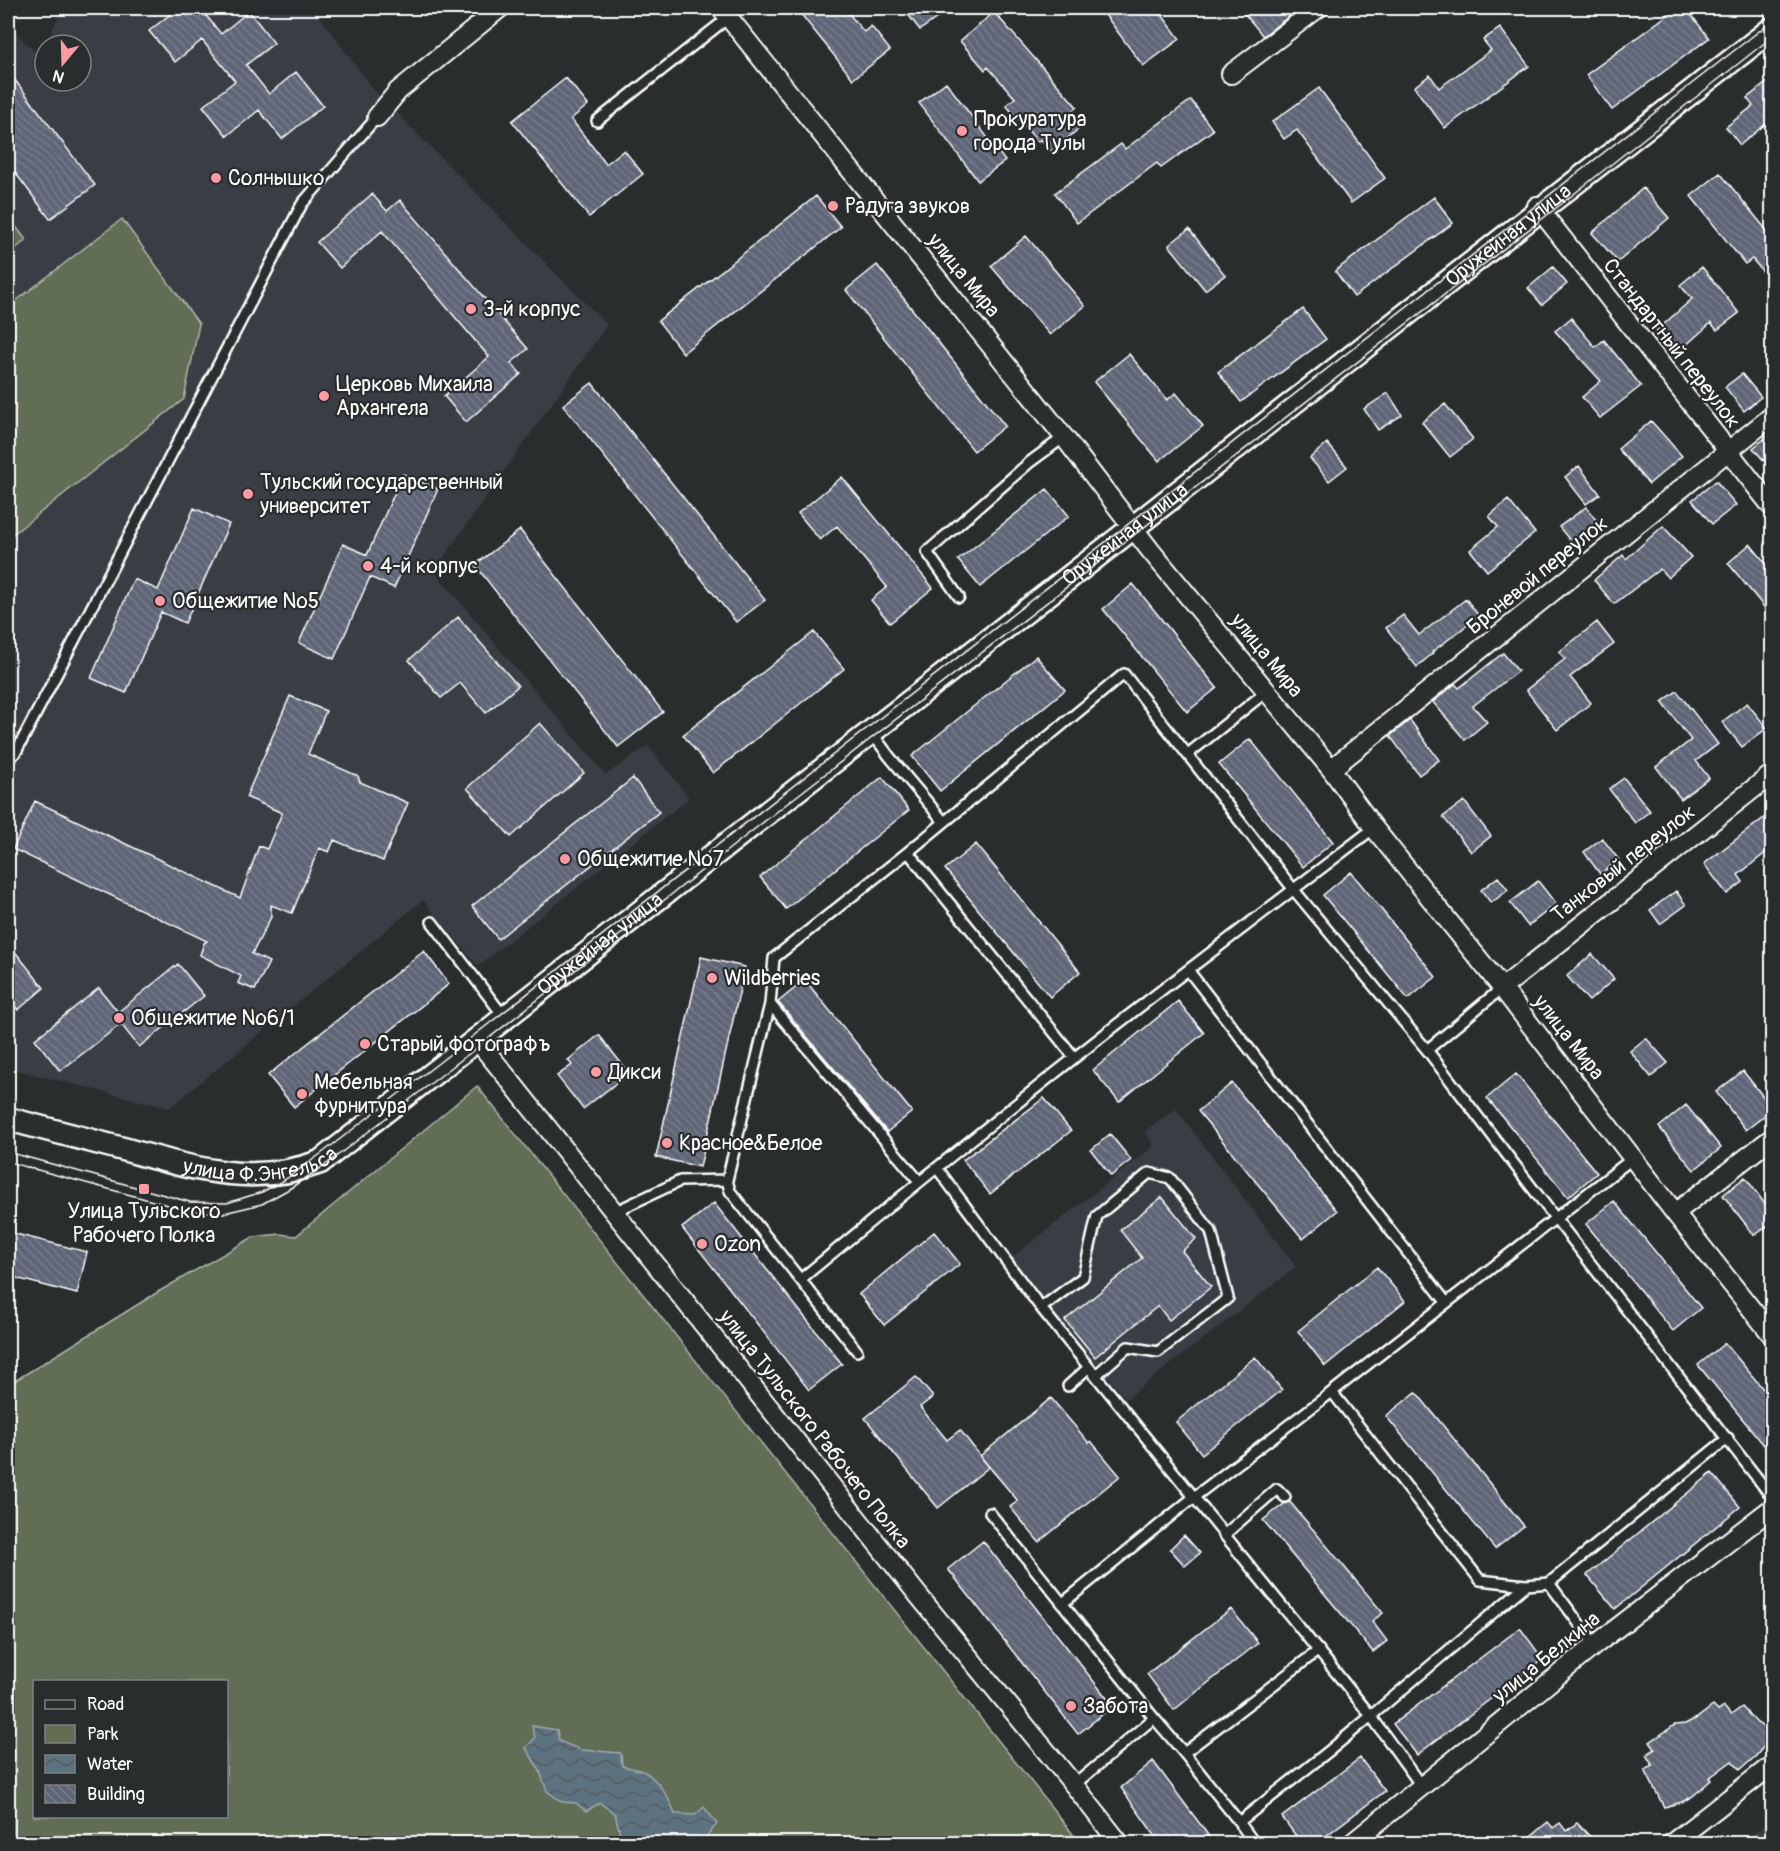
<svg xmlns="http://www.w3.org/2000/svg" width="1780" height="1851" font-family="Pangolin,sans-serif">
  <defs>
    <pattern id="water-waves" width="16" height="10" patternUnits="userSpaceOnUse" patternTransform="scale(1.5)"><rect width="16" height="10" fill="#5d727f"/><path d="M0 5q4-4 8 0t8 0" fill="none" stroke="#535b60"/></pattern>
    <pattern id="building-back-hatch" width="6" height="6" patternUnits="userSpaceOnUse" patternTransform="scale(1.5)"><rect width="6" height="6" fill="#5e6576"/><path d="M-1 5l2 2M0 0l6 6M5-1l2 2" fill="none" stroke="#767c8b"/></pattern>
  </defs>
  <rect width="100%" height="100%" fill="#2a2d2e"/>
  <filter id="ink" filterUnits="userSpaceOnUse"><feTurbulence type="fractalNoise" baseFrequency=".0167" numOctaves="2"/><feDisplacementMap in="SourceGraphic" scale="12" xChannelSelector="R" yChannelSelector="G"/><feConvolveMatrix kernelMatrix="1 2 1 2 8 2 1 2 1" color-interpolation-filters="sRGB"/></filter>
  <g filter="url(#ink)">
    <path fill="#3a3e44" d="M 62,8 L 313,8 L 374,90 L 607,325 L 434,571 L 606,775 L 648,746 L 689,798 L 478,966 L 423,900 L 169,1108 L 8,1068 L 8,25 L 40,57 L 45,47 L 45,81 L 81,81 L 81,45 L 46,45 Z
      M 1176,1109 L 1296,1267 L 1126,1399 L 1009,1260 L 1154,1146 L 1145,1131 Z
      M 1772,1819 L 1772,1843 L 1741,1843 Z"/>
    <path fill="#626d54" stroke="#b0b6aa" stroke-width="1.5" fill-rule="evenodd" d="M 8,216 L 26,240 L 8,255 Z
      M 122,219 L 199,324 L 184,399 L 8,538 L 8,307 Z
      M 477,1086 L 1080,1843 L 8,1844 L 8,1385 L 158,1292 L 253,1237 L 280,1234 L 296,1236 ZM 34,1682 L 226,1682 L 226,1816 L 34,1816 Z"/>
    <path fill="url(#water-waves)" stroke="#9eaab2" stroke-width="1.5" d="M 532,1726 L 557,1730 L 559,1741 L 581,1750 L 621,1753 L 622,1766 C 629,1768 639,1769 645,1772 C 659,1781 670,1799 675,1814 L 695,1815 L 704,1807 L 717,1824 L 701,1843 L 627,1843 L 621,1837 L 615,1814 L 600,1803 L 586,1811 L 576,1803 L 562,1802 L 547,1791 L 539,1769 L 526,1748 L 535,1738 Z"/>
    <path fill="url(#building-back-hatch)" stroke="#fff" stroke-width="1.5" d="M 178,8 L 200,8 L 221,34 L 249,11 L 274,43 L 246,65 L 269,94 L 296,72 L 323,106 L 282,139 L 259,110 L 227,136 L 203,106 L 235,81 L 202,40 L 175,62 L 149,31 Z
      M 796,8 L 844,8 L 864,32 L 871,26 L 890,50 L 853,79 Z
      M 903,8 L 951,8 L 920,30 Z
      M 1100,8 L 1157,8 L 1180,39 L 1143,66 Z
      M 1240,8 L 1300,8 L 1263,36 Z
      M 1677,8 L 1686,8 L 1709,38 L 1612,110 L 1586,75 Z
      M 994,12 L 1077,107 L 1072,111 L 1084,124 L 1052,152 L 1041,139 L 1038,142 L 1006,105 L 1015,98 L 988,67 L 985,70 L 960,41 Z
      M 1500,28 L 1529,66 L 1445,128 L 1414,87 L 1430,75 L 1439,88 L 1491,50 L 1483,40 Z
      M 8,71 L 95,185 L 50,219 L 8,163 Z
      M 566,78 L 588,105 L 571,119 L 606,164 L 624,150 L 643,174 L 589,217 L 512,121 Z
      M 1773,78 L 1773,118 L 1740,145 L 1726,127 L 1753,106 L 1747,98 Z
      M 946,82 L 1005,161 L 978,181 L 919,103 Z
      M 1319,88 L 1385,178 L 1351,203 L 1297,130 L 1284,139 L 1272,122 Z
      M 1191,100 L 1213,130 L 1161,168 L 1157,163 L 1077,223 L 1055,193 L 1121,144 L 1125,149 Z
      M 1720,173 L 1773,238 L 1773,283 L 1752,259 L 1745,264 L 1691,196 Z
      M 1643,188 L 1669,218 L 1618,262 L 1592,233 Z
      M 372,194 L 387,211 L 400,200 L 528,349 L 511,363 L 521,374 L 466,422 L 444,396 L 489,357 L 382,231 L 340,268 L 317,242 Z
      M 816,196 L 841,227 L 683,353 L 658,321 Z
      M 1434,197 L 1453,223 L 1354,297 L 1335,271 Z
      M 1189,229 L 1225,275 L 1205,290 L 1169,245 Z
      M 1026,236 L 1085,306 L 1050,335 L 991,266 Z
      M 877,265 L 1005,426 L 974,451 L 846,290 Z
      M 1553,267 L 1567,284 L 1542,305 L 1528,288 Z
      M 1702,267 L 1739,313 L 1717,330 L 1711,323 L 1676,354 L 1656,331 L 1692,299 L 1680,285 Z
      M 1303,309 L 1326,339 L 1241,402 L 1218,372 Z
      M 1571,318 L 1595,347 L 1604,340 L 1641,386 L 1600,418 L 1582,397 L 1601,381 L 1555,331 Z
      M 1129,354 L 1167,400 L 1176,393 L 1203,426 L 1159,461 L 1094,382 Z
      M 1742,374 L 1761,397 L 1744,411 L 1725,387 Z
      M 592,383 L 765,600 L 736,622 L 563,405 Z
      M 1388,393 L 1402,415 L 1378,430 L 1364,409 Z
      M 1445,404 L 1473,439 L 1450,457 L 1422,422 Z
      M 1651,421 L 1682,456 L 1649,484 L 1618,449 Z
      M 1773,432 L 1773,471 L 1753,448 Z
      M 1327,443 L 1347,467 L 1329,481 L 1310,458 Z
      M 1579,466 L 1600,494 L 1586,504 L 1565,477 Z
      M 403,474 L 438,489 L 394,588 L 370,577 L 334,659 L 299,643 L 343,544 L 367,555 Z
      M 842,477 L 933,588 L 890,623 L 871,600 L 887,587 L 837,526 L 820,540 L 798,513 Z
      M 1716,481 L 1736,505 L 1712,524 L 1692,500 Z
      M 1047,489 L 1069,516 L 980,587 L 958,560 Z
      M 1508,500 L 1535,533 L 1487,571 L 1470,550 L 1498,527 L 1489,516 Z
      M 1586,507 L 1599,524 L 1573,544 L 1559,527 Z
      M 194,508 L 229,524 L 185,623 L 161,612 L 126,693 L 91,678 L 134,579 L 158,590 Z
      M 1663,526 L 1691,557 L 1668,578 L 1660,569 L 1614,604 L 1594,580 L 1623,555 L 1626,559 Z
      M 520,530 L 663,712 L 618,747 L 475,565 Z
      M 1750,544 L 1773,572 L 1773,618 L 1728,563 Z
      M 1133,584 L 1217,688 L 1187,712 L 1103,609 Z
      M 1466,599 L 1479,616 L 1432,652 L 1433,653 L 1417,667 L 1386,628 L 1403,615 L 1419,635 Z
      M 458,617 L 518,686 L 486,713 L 460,683 L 441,698 L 409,660 Z
      M 1597,622 L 1614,644 L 1570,677 L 1591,703 L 1557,730 L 1526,690 L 1565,659 L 1559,652 Z
      M 814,632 L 844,669 L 713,773 L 683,735 Z
      M 1503,653 L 1518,671 L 1473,706 L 1487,722 L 1465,740 L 1433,702 L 1455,684 L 1459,688 Z
      M 1036,656 L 1065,690 L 940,791 L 912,756 Z
      M 1677,691 L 1718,744 L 1696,761 L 1709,778 L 1681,799 L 1656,767 L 1691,740 L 1662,702 Z
      M 290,696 L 326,711 L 308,754 L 358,776 L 360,782 L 408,803 L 383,861 L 334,840 L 329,852 L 319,848 L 292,913 L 271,905 L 271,917 L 252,954 L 269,962 L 255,990 L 238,983 L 241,976 L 200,955 L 204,943 L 207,941 L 13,849 L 35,801 L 240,898 L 259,846 L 267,849 L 282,813 L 246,797 Z
      M 1747,703 L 1767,728 L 1742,747 L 1722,722 Z
      M 1410,720 L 1439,760 L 1419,775 L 1390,736 Z
      M 540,723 L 584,773 L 511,837 L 467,788 Z
      M 1250,739 L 1333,842 L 1303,867 L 1219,764 Z
      M 882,777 L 909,810 L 786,909 L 760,877 Z
      M 633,778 L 659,812 L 498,939 L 472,906 Z
      M 1624,778 L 1650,811 L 1635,823 L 1609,789 Z
      M 1464,801 L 1491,836 L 1471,852 L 1443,817 Z
      M 1773,811 L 1773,847 L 1738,875 L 1743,882 L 1727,894 L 1704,864 Z
      M 1602,838 L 1619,860 L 1600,874 L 1584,852 Z
      M 976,844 L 1080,972 L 1050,997 L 945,869 Z
      M 1351,872 L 1436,977 L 1408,999 L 1323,895 Z
      M 1498,877 L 1508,890 L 1491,903 L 1481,890 Z
      M 1538,881 L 1556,904 L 1528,926 L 1510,903 Z
      M 1676,891 L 1686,905 L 1660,924 L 1650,910 Z
      M 8,943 L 44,988 L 18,1010 L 8,998 Z
      M 424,951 L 449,984 L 294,1107 L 268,1075 Z
      M 1592,954 L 1614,979 L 1589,1001 L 1567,976 Z
      M 701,957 L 745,967 L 700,1167 L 656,1157 Z
      M 178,964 L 204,996 L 139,1047 L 121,1024 L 60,1071 L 35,1039 L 99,988 L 118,1012 Z
      M 805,980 L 912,1112 L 887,1132 L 778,1002 Z
      M 1178,1001 L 1204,1033 L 1119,1102 L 1093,1070 Z
      M 599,1035 L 629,1073 L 583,1109 L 557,1076 L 572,1065 L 568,1060 Z
      M 1646,1038 L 1668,1063 L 1651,1077 L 1630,1051 Z
      M 1743,1071 L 1773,1109 L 1746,1130 L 1716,1092 Z
      M 1516,1074 L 1597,1173 L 1568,1197 L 1487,1098 Z
      M 1232,1083 L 1337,1211 L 1303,1239 L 1198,1111 Z
      M 1044,1098 L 1071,1131 L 990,1194 L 963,1160 Z
      M 1686,1105 L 1721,1148 L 1694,1170 L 1659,1127 Z
      M 1110,1134 L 1131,1160 L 1111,1176 L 1091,1150 Z
      M 1745,1177 L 1773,1215 L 1773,1223 L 1754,1235 L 1723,1195 Z
      M 1162,1197 L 1196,1239 L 1182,1251 L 1211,1287 L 1169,1320 L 1158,1306 L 1095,1357 L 1065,1320 L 1142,1258 L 1120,1230 Z
      M 1614,1201 L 1701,1308 L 1673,1331 L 1586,1224 Z
      M 714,1203 L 842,1364 L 809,1390 L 682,1228 Z
      M 8,1232 L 87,1252 L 77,1294 L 8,1276 Z
      M 934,1232 L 960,1264 L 884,1325 L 859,1294 Z
      M 1377,1267 L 1405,1301 L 1325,1366 L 1298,1331 Z
      M 1725,1343 L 1773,1401 L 1773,1456 L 1698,1365 Z
      M 1255,1357 L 1282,1390 L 1202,1454 L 1176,1422 Z
      M 916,1377 L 933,1397 L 920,1407 L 947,1440 L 960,1430 L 989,1467 L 938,1508 L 865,1418 Z
      M 1416,1392 L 1524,1526 L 1495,1549 L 1386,1416 Z
      M 1051,1398 L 1089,1443 L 1091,1441 L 1120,1476 L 1039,1542 L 1010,1507 L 1018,1501 L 980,1456 Z
      M 1712,1473 L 1740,1507 L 1615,1609 L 1587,1575 Z
      M 1290,1502 L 1383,1613 L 1372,1621 L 1387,1641 L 1373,1652 L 1263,1520 L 1284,1504 Z
      M 1184,1535 L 1200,1553 L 1185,1566 L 1170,1549 Z
      M 983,1541 L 1113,1706 L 1078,1734 L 948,1569 Z
      M 1231,1609 L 1258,1643 L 1174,1710 L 1147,1674 Z
      M 1520,1628 L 1543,1659 L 1417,1755 L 1393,1724 Z
      M 1713,1706 L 1718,1711 L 1724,1707 L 1731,1715 L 1742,1707 L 1757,1723 L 1773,1733 L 1773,1735 L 1756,1756 L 1740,1770 L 1732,1761 L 1709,1778 L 1711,1780 L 1693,1796 L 1682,1802 L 1664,1807 L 1645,1770 L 1653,1766 L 1646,1755 L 1655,1749 L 1650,1742 L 1675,1725 L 1685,1724 L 1697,1718 Z
      M 1360,1758 L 1385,1791 L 1315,1844 L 1302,1844 L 1282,1817 Z
      M 1153,1761 L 1203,1828 L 1214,1844 L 1161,1844 L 1121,1788 Z
      M 1548,1822 L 1553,1828 L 1560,1823 L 1566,1831 L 1577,1823 L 1597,1844 L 1521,1844 Z"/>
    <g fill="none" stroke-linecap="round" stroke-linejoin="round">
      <defs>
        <path id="service" d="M 597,121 L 729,17
          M 959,597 L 927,552 L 1030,462 L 1064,437
          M 872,733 L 889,756 L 944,822
          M 8,741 L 16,752
          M 1188,754 L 1267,691
          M 8,759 L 16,752 L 302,204 L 377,117
          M 1374,828 L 1188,970 L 1446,1302
          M 908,852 L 1124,674 L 1294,890 L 1427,1050 L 1556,1219 L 1772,1497
          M 432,922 L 505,1018
          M 770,1004 L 774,958 L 908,852 L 1074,1057
          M 1427,1050 L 1502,988
          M 937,1168 L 1041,1308 L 1371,1716 L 1329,1751 L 1239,1822 L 1255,1844
          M 727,1180 L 770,1004 L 919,1181
          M 614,1212 L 680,1181 L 727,1180 L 730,1191 L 857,1351
          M 801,1279 C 928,1174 1056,1070 1188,970
          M 1041,1308 L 1083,1277 L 1097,1216 L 1149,1173 L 1170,1178 L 1211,1231 L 1228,1298 L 1158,1352 L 1128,1347 L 1095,1376
          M 1068,1386 L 1088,1368
          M 990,1513 L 1154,1718
          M 1224,1535 L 1277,1489 L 1285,1497
          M 1526,1585 L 1480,1580 L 1332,1392 L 1633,1158
          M 1063,1603 L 1194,1497 L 1332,1392
          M 1595,1645 L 1549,1583 L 1728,1438
          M 1074,1785 L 1154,1718 L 1184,1753
          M 1422,1787 L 1371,1716 L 1526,1585 L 1549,1583
          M 1239,1822 L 1184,1753 L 1319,1650"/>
        <path id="minor" d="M 721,8 L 1064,437 L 1150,550 L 1331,769 L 1374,828 L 1502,988 L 1675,1213 L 1772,1335
          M 1231,74 L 1318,8
          M 377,117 L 398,91 L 500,8
          M 1537,206 L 1772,507
          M 1331,769 L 1772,416
          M 1502,988 L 1772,774
          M 477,1040 L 511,1082 L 918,1595 L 1074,1785 L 1120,1844
          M 1675,1213 L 1772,1138
          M 1351,1844 L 1595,1645 L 1772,1508
          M 1671,1844 L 1772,1765"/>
        <g id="tertiary">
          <path id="s1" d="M 8,1119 C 46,1129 84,1139 123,1149 C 189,1167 251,1188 320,1162 L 1772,29"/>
        </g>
      </defs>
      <use href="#service" stroke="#fff" stroke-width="14"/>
      <use href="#minor" stroke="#fff" stroke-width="22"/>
      <use href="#tertiary" stroke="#fff" stroke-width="27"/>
      <use href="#service" stroke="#2a2d2e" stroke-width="9"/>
      <use href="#minor" stroke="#2a2d2e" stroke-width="18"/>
      <use href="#tertiary" stroke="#2a2d2e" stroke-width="22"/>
      <path stroke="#fff" stroke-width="1.5" d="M 8,1152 L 190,1202 L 227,1203 L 262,1192 L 286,1179 L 322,1153 L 454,1051 L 1772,21
        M 8,1162 L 190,1211 L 224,1213 L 262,1204 L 289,1189 L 324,1166 L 461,1060 L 789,802 L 1546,216 L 1772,37"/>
    </g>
  </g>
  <g fill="#ff9aa2" stroke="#2a2d2e" stroke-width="2">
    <circle cx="962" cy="131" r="6"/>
    <circle cx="216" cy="178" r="6"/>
    <circle cx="833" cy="206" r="6"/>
    <circle cx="471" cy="309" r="6"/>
    <circle cx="324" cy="396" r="6"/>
    <circle cx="248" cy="494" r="6"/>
    <circle cx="368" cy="566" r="6"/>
    <circle cx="160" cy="601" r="6"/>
    <circle cx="565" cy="859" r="6"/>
    <circle cx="712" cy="978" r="6"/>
    <circle cx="119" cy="1018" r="6"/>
    <circle cx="365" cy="1044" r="6"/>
    <circle cx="596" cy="1072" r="6"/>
    <circle cx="302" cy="1094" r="6"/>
    <circle cx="667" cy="1143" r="6"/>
    <rect x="138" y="1183" width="12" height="12" rx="3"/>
    <circle cx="702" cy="1244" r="6"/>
    <circle cx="1071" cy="1706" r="6"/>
  </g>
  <g text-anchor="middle" stroke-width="4.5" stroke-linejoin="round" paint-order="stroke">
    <g font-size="21" fill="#fff" stroke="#2a2d2e" text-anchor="start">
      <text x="974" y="126">Прокуратура<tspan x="974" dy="24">города Тулы</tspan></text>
      <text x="228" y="185">Солнышко</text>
      <text x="845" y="213">Радуга звуков</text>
      <text x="483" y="316">3-й корпус</text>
      <text x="336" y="391">Церковь Михаила<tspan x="336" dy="24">Архангела</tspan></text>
      <text x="260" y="489">Тульский государственный<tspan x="260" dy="24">университет</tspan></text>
      <text x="380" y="573">4-й корпус</text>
      <text x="172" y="608">Общежитие №5</text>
      <text x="577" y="866">Общежитие №7</text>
      <text x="724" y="985">Wildberries</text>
      <text x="131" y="1025">Общежитие №6/1</text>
      <text x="377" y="1051">Старый фотографъ</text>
      <text x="608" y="1079">Дикси</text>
      <text x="314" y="1089">Мебельная<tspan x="314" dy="24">фурнитура</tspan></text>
      <text x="679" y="1150">Красное&amp;Белое</text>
      <text x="144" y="1218" text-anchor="middle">Улица Тульского<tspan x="144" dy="24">Рабочего Полка</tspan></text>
      <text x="714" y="1251">Ozon</text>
      <text x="1083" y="1713">Забота</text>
    </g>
    <g font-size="21" fill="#fff" stroke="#2a2d2e">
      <text dy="7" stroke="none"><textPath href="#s1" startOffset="1827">Оружейная улица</textPath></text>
      <text transform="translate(964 275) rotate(51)" y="7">улица Мира</text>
      <text transform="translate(1672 343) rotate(52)" y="7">Стандартный переулок</text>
      <text dy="7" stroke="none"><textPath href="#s1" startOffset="1341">Оружейная улица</textPath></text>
      <text transform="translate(1537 575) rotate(-39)" y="7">Броневой переулок</text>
      <text transform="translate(1267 655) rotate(51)" y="7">улица Мира</text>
      <text transform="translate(1623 863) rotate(-38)" y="7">Танковый переулок</text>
      <text dy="7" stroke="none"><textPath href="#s1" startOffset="675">Оружейная улица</textPath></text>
      <text transform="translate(1569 1037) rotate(52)" y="7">улица Мира</text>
      <text dy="7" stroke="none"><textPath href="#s1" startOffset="260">улица Ф.Энгельса</textPath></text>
      <text transform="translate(815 1429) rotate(52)" y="7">улица Тульского Рабочего Полка</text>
      <text transform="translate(1546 1657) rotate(-39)" y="7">улица Белкина</text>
    </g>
  </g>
  <rect width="1780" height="1851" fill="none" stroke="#2a2d2e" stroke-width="30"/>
  <rect x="15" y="15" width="1750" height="1821" fill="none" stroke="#fff" stroke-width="2" filter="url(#ink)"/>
  <rect x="33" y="1680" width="195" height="138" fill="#2a2d2e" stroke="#7f8182" stroke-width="1.5"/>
  <rect x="45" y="1700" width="30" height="9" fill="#2a2d2e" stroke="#7f8182" stroke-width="1.5"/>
  <text x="87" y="1710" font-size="18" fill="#ffffff">Road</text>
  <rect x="45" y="1725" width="30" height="18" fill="#626d54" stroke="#7f8182" stroke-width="1.5"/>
  <text x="87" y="1740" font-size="18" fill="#ffffff">Park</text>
  <rect x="45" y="1755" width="30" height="18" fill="url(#water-waves)" stroke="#7f8182" stroke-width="1.5"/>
  <text x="87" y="1770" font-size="18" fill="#ffffff">Water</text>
  <rect x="45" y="1785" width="30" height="18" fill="url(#building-back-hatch)" stroke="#7f8182" stroke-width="1.5"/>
  <text x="87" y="1800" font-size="18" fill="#ffffff">Building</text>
  <g transform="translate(63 63) rotate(199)"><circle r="28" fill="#2a2d2e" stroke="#7f8182" stroke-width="1.5"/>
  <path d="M0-4.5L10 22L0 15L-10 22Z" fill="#ff9aa2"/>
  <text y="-9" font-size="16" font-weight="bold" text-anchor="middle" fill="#ffffff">N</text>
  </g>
</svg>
